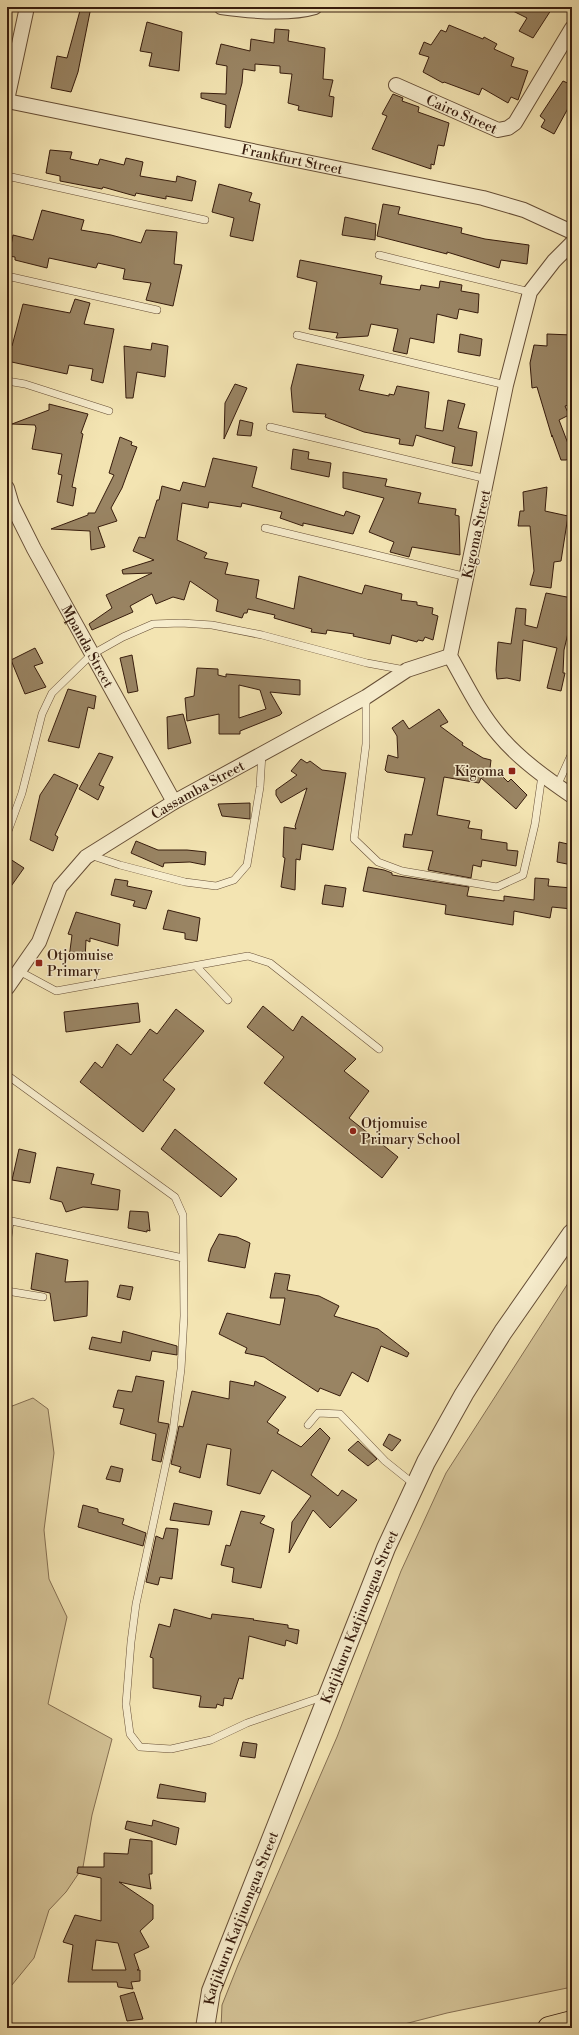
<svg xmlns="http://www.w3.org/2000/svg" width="579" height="2035" font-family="'Libre Bodoni',serif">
  <rect width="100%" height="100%" fill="#f3e4b2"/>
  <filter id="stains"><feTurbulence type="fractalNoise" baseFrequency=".005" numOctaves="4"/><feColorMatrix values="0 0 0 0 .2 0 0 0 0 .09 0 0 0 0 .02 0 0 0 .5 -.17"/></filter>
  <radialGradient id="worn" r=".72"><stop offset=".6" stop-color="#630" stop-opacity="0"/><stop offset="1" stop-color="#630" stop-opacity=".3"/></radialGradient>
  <path fill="#d3c296" stroke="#856f52" d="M 572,1277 L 572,1987 L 447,2013 L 389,2028 L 221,2028 L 222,2005 L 238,1965 L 337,1737 L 401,1571 L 446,1473 Z
    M 33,1398 L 48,1409 L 54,1453 L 44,1530 L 49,1579 L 67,1617 L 48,1704 L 112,1739 L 92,1815 L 83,1867 L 66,1892 L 49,1910 L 34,1958 L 7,1991 L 7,1408 Z"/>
  <path fill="#998463" stroke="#371c0d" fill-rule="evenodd" d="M 81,7 L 91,7 L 78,72 L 71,92 L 51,88 L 57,56 L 67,58 Z
    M 505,7 L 553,7 L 533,38 L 519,31 L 527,18 Z
    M 147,22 L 182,32 L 179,71 L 149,66 L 152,53 L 140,51 Z
    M 449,25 L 483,39 L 484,37 L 497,44 L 494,49 L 514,58 L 511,66 L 528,71 L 518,100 L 511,97 L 508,103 L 482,88 L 479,95 L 444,82 L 443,83 L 423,72 L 429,57 L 419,54 L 424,42 L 431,45 L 441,30 L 446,32 Z
    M 275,29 L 289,30 L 288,41 L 325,48 L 323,79 L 333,80 L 329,96 L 334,97 L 332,117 L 298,110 L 299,106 L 288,103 L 292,74 L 280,73 L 280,66 L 255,64 L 255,71 L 243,69 L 242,83 L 230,128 L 225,127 L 226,105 L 201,98 L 201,93 L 226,94 L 227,66 L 216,64 L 221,44 L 250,51 L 251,39 L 274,43 Z
    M 563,81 L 572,85 L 572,101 L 554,134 L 541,127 L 545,120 L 540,116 Z
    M 393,94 L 403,98 L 402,101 L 419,107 L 418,112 L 449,123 L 444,146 L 438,145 L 434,165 L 431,164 L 431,169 L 372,149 L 387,116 L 382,114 Z
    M 50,150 L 72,152 L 70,159 L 98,165 L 100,159 L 124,165 L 126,158 L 143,162 L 140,176 L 176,182 L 177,176 L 196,181 L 192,201 L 166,196 L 166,199 L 136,193 L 135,196 L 103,187 L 102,189 L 60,181 L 60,176 L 46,173 Z
    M 219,184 L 252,193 L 249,201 L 260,204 L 253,241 L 230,236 L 234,218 L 212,212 Z
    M 383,204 L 400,207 L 398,214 L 462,228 L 461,233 L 485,239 L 529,245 L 527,264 L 501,260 L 499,268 L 447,252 L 447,254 L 377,236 Z
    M 42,210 L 84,220 L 81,230 L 111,235 L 141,243 L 146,230 L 177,232 L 174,264 L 182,265 L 173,306 L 146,300 L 151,283 L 123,279 L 125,269 L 98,263 L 96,268 L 49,258 L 47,268 L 15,260 L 15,257 L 9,256 L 13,235 L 33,240 Z
    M 345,217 L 376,224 L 375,240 L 342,235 Z
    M 300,260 L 382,276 L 380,284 L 420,290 L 421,285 L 439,288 L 440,281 L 462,285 L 461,291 L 479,294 L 478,313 L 459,309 L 457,319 L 437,314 L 434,343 L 410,338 L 407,354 L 393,351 L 398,329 L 371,324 L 368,336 L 336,338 L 338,333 L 309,329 L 317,282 L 297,277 Z
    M 75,299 L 90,303 L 84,324 L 114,329 L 103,383 L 91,380 L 93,369 L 69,365 L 67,374 L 7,361 L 9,346 L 12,346 L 23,304 L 70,313 Z
    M 460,334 L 482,339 L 480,356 L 458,352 Z
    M 547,334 L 572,335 L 572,404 L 565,406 L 569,415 L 559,420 L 572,454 L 572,458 L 566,460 L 561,460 L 552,435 L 552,437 L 537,387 L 532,388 L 530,363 L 534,345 L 547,346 Z
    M 152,343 L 168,346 L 165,377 L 137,372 L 133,398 L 126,398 L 124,346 L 151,350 Z
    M 297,364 L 364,375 L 359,390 L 389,396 L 389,394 L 394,395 L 397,386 L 429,392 L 425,428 L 443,431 L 448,400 L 465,404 L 458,428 L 477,432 L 472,466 L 452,463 L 455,447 L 416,435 L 413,446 L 399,444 L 400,439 L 364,432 L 325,417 L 326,414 L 293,412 L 291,388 Z
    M 235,384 L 247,388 L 224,439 L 225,403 Z
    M 49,404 L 88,414 L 81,433 L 83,434 L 72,487 L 76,488 L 73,506 L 57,502 L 62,475 L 58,474 L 62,454 L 32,449 L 36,428 L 35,425 L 12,424 L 49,410 Z
    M 240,420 L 253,423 L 251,436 L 237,435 Z
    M 120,437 L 132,442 L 131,445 L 137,447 L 122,488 L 111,508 L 117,521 L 98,527 L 105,547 L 91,550 L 90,531 L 51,529 L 88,515 L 88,513 L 95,513 L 114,475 L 109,473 Z
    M 293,449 L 309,452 L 308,459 L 331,463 L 329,477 L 291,469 Z
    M 213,458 L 257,467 L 252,487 L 344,516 L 346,511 L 360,516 L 353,534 L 303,523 L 303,526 L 280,518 L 282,512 L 242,503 L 241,507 L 209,502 L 208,508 L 182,503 L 177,540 L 207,553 L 204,558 L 228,563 L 225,574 L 259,580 L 256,598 L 294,609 L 299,576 L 362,594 L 365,585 L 402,594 L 401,600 L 417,602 L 417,605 L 433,608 L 432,614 L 438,616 L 433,640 L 425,637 L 423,641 L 418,640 L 417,642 L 392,635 L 390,644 L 353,636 L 354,634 L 327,630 L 326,634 L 311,632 L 312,629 L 274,618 L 275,615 L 248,609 L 247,613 L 244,613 L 242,618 L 216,611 L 218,600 L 190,581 L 184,600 L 173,597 L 156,604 L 152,594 L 130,606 L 133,612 L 92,630 L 89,624 L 112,608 L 106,595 L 152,573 L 123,574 L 122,570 L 154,560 L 133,551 L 139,537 L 145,538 L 157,500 L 159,500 L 162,486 L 180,491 L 183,482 L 205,487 Z
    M 343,472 L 387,479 L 385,486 L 421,493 L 418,503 L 456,509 L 455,515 L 459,516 L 460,555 L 412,547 L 409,557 L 390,552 L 394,542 L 369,532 L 384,498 L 343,488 Z
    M 547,487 L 545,511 L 568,516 L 561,561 L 554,562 L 551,588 L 530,585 L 534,571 L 530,526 L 518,526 L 520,511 L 524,511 L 523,492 Z
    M 546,593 L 572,598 L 572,634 L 568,633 L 564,650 L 563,673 L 565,673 L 561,691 L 547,688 L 557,648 L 523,640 L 520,681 L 507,678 L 497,679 L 496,670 L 498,642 L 511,644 L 516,608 L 526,609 L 525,625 L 537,628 Z
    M 35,648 L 43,663 L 34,666 L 46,687 L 25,694 L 11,660 Z
    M 132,655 L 138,691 L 128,693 L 120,658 Z
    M 197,668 L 218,669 L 218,675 L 226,677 L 226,674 L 300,680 L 300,695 L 270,692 L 282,713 L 280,715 L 240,731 L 240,734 L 219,734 L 219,714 L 187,721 L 185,698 L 194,696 ZM 239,685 L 260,690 L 266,709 L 239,718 Z
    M 68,689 L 96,696 L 94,709 L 88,707 L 79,748 L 48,741 Z
    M 439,709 L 448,722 L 440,726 L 463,743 L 462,745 L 483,758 L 491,760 L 490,768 L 497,771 L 508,782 L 511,779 L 527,795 L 516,809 L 481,778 L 479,783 L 444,777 L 437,815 L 470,821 L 468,828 L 482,830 L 481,839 L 507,843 L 507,850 L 518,851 L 516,866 L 482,860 L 481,867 L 473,865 L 471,878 L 428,870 L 433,851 L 403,847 L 405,834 L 412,835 L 425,778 L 387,772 L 385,770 L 388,755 L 398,758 L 397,736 L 392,728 L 403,720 L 409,729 Z
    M 183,714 L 191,743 L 168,749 L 167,717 Z
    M 99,753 L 113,757 L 99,785 L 104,787 L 98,800 L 79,789 Z
    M 301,759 L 307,763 L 310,761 L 322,770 L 346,773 L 333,850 L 302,844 L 300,860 L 296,859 L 295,890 L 281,887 L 285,858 L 283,857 L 284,827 L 296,829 L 295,826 L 307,788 L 281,803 L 276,795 L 276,790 L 297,775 L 291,771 Z
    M 54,774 L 78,785 L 55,835 L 58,837 L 53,851 L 30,840 L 40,795 Z
    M 250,803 L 250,819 L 222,816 L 218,804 Z
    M 136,841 L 158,850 L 187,850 L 206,852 L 205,865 L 190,862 L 164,863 L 163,867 L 131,853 Z
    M 559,842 L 572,845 L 572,865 L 557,862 Z
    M 7,857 L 24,868 L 7,892 Z
    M 368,867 L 384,870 L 392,873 L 392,875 L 469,887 L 467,896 L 504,901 L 504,896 L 534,900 L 535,878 L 549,879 L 548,886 L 572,888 L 572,909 L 552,907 L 550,918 L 514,911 L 513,925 L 445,914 L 446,905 L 363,891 Z
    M 115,879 L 128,881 L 127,886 L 152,891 L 146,909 L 133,906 L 135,901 L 111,895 Z
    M 325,885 L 346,888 L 343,907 L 322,904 Z
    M 168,910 L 200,918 L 197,941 L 185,939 L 185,933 L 163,929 Z
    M 76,912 L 120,924 L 118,946 L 90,938 L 90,942 L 86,940 L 85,960 L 69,958 L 72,935 L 68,934 Z
    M 138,1003 L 140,1022 L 66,1032 L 64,1012 Z
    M 263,1006 L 293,1031 L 302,1016 L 356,1059 L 344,1071 L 369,1091 L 349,1118 L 398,1157 L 382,1178 L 264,1083 L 284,1057 L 247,1027 Z
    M 176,1009 L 204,1031 L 163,1080 L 175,1089 L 143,1132 L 80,1082 L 95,1062 L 102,1068 L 117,1044 L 131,1055 L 150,1029 L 157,1034 Z
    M 175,1129 L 237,1179 L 221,1197 L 161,1149 Z
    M 19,1149 L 36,1153 L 30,1183 L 12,1180 Z
    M 57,1167 L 94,1174 L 91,1184 L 120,1190 L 118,1210 L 83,1207 L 66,1212 L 62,1202 L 50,1199 Z
    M 130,1211 L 148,1212 L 150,1231 L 147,1230 L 147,1232 L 128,1228 Z
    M 219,1234 L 237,1237 L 250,1243 L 245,1268 L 208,1261 L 211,1249 Z
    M 36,1253 L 68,1260 L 65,1282 L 88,1281 L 87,1316 L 54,1321 L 50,1293 L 31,1289 Z
    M 275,1273 L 290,1275 L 287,1290 L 319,1296 L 339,1306 L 334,1316 L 378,1329 L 409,1353 L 407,1357 L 381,1346 L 368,1382 L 352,1372 L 340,1396 L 320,1388 L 318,1392 L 264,1357 L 245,1353 L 247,1348 L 219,1334 L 227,1313 L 280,1325 L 285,1298 L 270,1298 Z
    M 120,1285 L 133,1287 L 130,1300 L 117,1297 Z
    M 123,1331 L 177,1346 L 177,1355 L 152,1351 L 150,1361 L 89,1349 L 92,1337 L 121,1343 Z
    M 136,1376 L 164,1381 L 158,1422 L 169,1424 L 161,1462 L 152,1460 L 156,1434 L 120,1424 L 124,1409 L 113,1407 L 118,1390 L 132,1392 Z
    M 230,1381 L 254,1386 L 255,1381 L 286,1397 L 267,1422 L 279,1430 L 277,1433 L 301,1447 L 320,1428 L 330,1438 L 311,1475 L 338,1496 L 342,1490 L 357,1500 L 330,1528 L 313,1510 L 289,1553 L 292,1522 L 311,1496 L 272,1470 L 260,1494 L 227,1485 L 231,1449 L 207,1444 L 200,1478 L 179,1472 L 181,1467 L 171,1464 L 179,1426 L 183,1427 L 192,1391 L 229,1399 Z
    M 389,1434 L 401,1440 L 392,1451 L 383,1445 Z
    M 358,1441 L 377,1459 L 368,1466 L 348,1450 Z
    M 111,1466 L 123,1469 L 120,1482 L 106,1479 Z
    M 174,1503 L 212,1511 L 209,1525 L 170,1520 Z
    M 83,1505 L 98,1509 L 98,1512 L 124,1519 L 122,1524 L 146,1533 L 143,1546 L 78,1527 Z
    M 241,1511 L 265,1516 L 260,1523 L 274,1529 L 261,1588 L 232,1582 L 234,1568 L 221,1565 L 226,1545 L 230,1546 Z
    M 166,1528 L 178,1529 L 172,1579 L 160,1577 L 158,1585 L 146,1582 L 156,1536 L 163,1539 Z
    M 174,1609 L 211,1619 L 212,1614 L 254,1619 L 253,1620 L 288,1625 L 288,1628 L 299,1630 L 297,1644 L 286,1640 L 285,1646 L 249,1636 L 243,1679 L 239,1678 L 232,1699 L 224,1698 L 223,1706 L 217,1704 L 216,1708 L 199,1707 L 201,1696 L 153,1688 L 153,1658 L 150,1657 L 159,1624 L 170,1627 Z
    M 243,1742 L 257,1744 L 255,1758 L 240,1756 Z
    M 160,1784 L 206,1793 L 205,1802 L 157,1798 Z
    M 153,1820 L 179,1828 L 176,1845 L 125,1829 L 127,1821 L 152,1826 Z
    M 130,1839 L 152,1841 L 152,1874 L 149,1874 L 151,1889 L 119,1882 L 153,1905 L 153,1919 L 140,1931 L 149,1947 L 134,1954 L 139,1969 L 137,1970 L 140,1970 L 140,1981 L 131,1982 L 133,1989 L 118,1987 L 117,1982 L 68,1982 L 73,1945 L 63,1942 L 75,1915 L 101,1921 L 101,1878 L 77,1873 L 78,1867 L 104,1867 L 104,1853 L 128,1854 ZM 96,1940 L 118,1943 L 126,1970 L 92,1970 Z
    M 134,1992 L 143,2019 L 127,2021 L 120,1996 Z"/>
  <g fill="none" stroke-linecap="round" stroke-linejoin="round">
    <defs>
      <path id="service" d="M 7,176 L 205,220
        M 379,255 L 530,292
        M 7,276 L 157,310
        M 297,335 L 506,385
        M 7,381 L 25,384 L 109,411
        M 270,427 L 487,479
        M 265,528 L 467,577
        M 366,697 L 366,744 L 354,839 L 378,862 L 402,871 L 497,887 L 523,875 L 535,824 L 542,775
        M 557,786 L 572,753
        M 7,834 L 22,793 L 42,714 L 52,693 L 91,655 L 123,637 L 153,624 L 181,623 L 212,625 L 262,635 L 367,663 L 405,670
        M 90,855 L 120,865 L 185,882 L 216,886 L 234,880 L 247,865 L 260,787 L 262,753
        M 197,967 L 228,1000
        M 19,971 L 56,991 L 248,956 L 270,963 L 379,1049
        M 7,1075 L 175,1197 L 183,1215 L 184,1316 L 181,1369 L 173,1431 L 136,1604 L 131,1642 L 126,1704 L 130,1734 L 140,1747 L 171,1749 L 211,1740 L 247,1723 L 325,1696
        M 7,1220 L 183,1258
        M 7,1245 L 10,1221
        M 7,1291 L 43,1297
        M 308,1425 L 318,1413 L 340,1414 L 385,1461 L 415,1485"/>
      <g id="minor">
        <path d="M 221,7 C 249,11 288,15 315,7"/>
        <path id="s1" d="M 396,85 L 498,130 L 508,128 L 515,123 L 572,28"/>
        <path d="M 7,100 L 27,7"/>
        <path id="s2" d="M 7,101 L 483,198 L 524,210 L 572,232"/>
        <path d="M 572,243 L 554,261 L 530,292 L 506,385 L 450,656 C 465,682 479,712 499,735 C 519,759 546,778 572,796"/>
        <path id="s3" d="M 7,488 L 12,505 L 34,549 L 174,802"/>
        <path id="s4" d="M 7,988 L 39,942 L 60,887 L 86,857 L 174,802 L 366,697 L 407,670 L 450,656"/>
      </g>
      <g id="tertiary">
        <path id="s5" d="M 205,2028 L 211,1991 L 386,1548 L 426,1462 L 464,1394 L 503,1332 L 572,1233"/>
      </g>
      <path id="primary" d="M 549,2028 L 572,2022"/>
    </defs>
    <use href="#service" stroke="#664e36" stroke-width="8"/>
    <use href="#minor" stroke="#664e36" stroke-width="16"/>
    <use href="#tertiary" stroke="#664e36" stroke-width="20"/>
    <use href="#primary" stroke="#371c0d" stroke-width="24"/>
    <use href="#service" stroke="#f7edcd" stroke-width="7"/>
    <use href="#minor" stroke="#f7edcd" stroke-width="14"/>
    <use href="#tertiary" stroke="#f7edcd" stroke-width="18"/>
    <use href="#primary" stroke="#f3e4b2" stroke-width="22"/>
  </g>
  <g fill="#8f2418" stroke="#f7edcd" stroke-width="1.5">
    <rect x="508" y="767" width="8" height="8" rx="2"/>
    <rect x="35" y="959" width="8" height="8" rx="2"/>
    <circle cx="353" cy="1131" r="4"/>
  </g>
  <g text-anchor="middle" stroke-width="3" stroke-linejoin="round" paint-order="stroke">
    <g font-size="14" fill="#371c0d" stroke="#f7edcd">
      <text dy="5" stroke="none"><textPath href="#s1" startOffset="72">Cairo Street</textPath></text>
      <text dy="5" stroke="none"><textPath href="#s2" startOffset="291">Frankfurt Street</textPath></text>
      <text transform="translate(476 534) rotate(-78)" y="5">Kigoma Street</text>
      <text dy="5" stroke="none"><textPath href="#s3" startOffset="178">Mpanda Street</textPath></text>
      <text dy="5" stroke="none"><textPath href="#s4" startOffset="285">Cassamba Street</textPath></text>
      <text dy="5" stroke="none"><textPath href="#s5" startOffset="440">Katjikuru Katjiuongua Street</textPath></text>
      <text dy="5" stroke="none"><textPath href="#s5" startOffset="116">Katjikuru Katjiuongua Street</textPath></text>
    </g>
    <g font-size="14" fill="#371c0d" stroke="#f7edcd" text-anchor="start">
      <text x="504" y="776" text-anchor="end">Kigoma</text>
      <text x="47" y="960">Otjomuise<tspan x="47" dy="16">Primary</tspan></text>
      <text x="361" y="1128">Otjomuise<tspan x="361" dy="16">Primary School</tspan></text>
    </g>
  </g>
  <rect width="579" height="2035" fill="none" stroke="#f3e4b2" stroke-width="24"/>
  <rect x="8" y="8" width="563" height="2019" fill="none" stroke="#371c0d" stroke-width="2"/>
  <rect x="12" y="12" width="555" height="2011" fill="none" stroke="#371c0d"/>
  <rect width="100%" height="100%" filter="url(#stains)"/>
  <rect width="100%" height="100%" fill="url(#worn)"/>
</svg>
